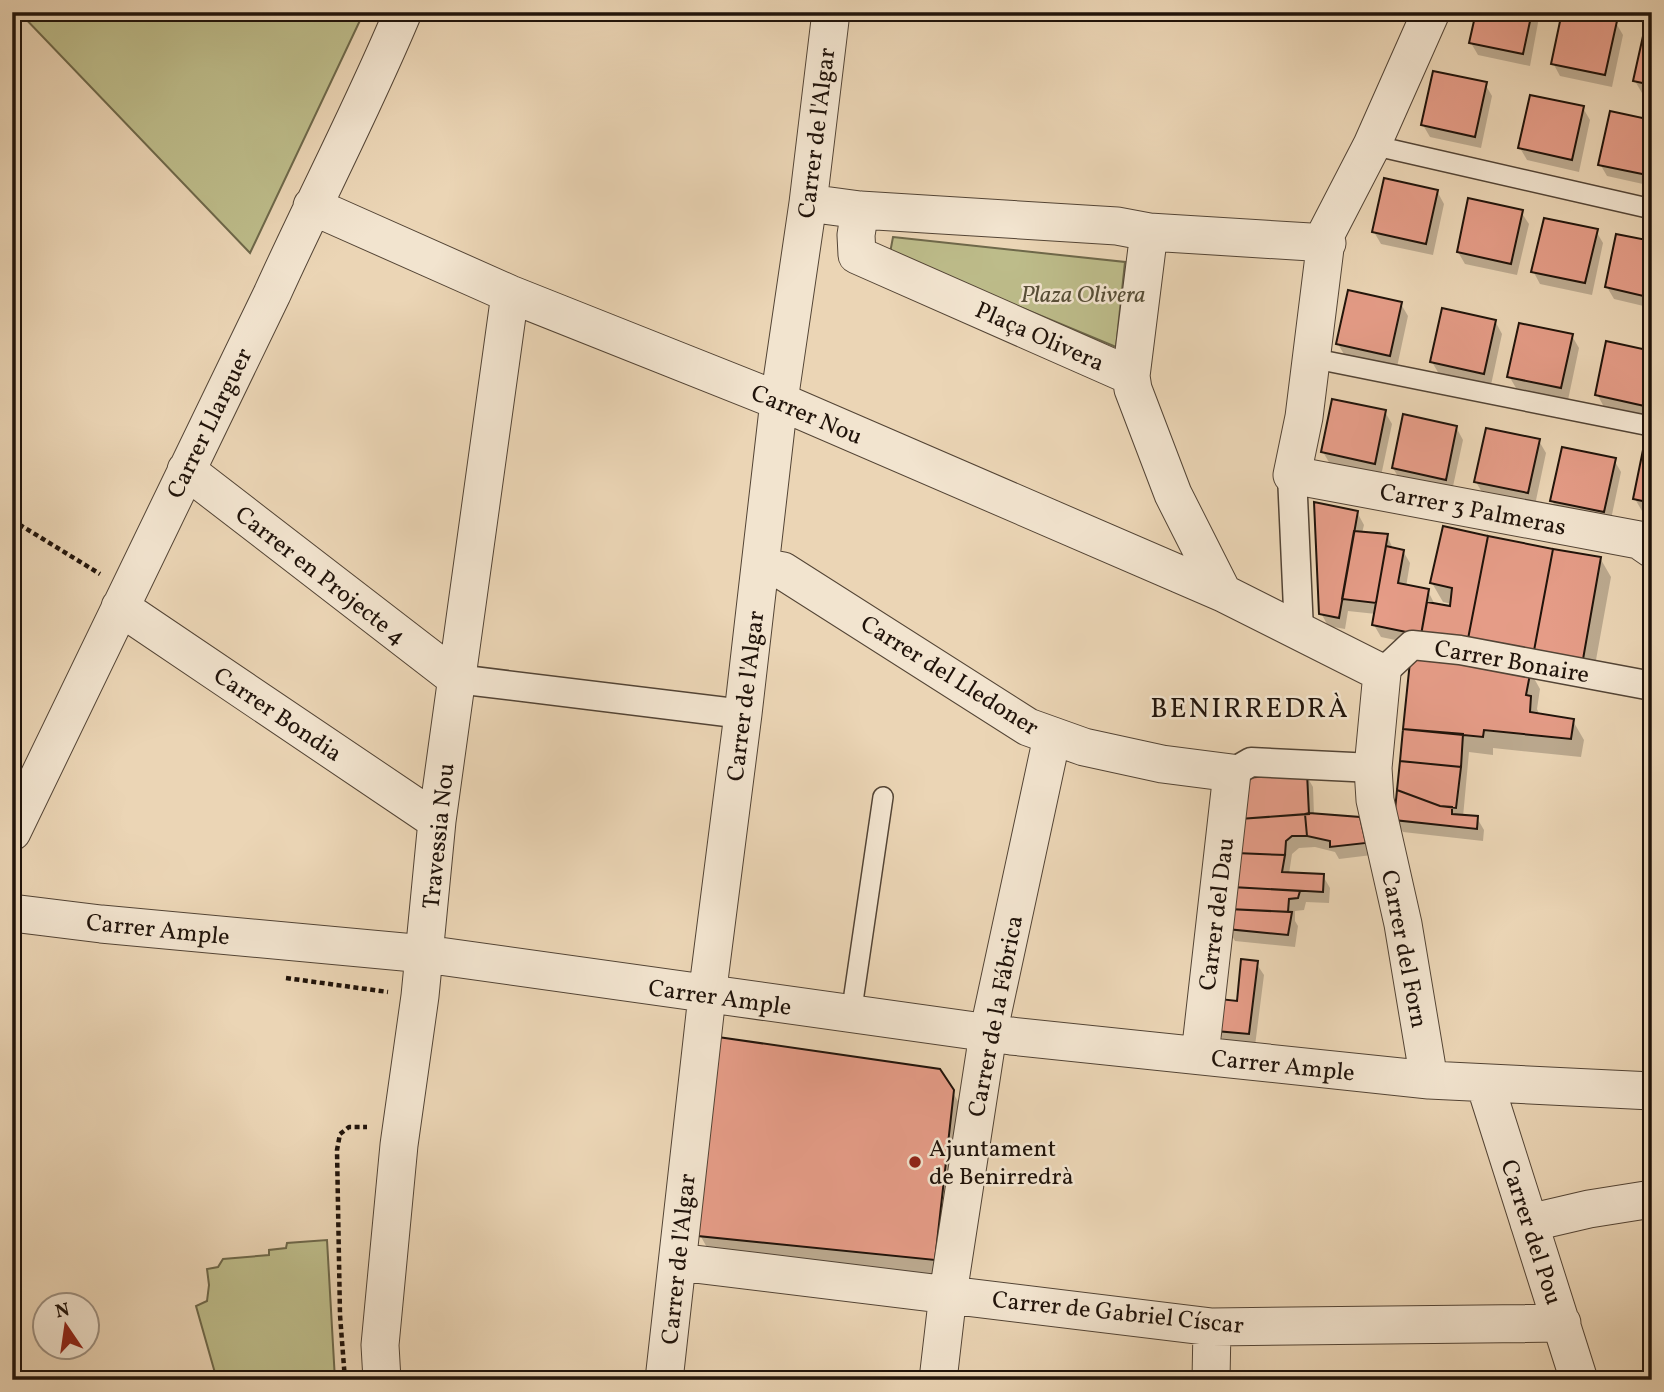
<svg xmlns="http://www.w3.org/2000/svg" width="1664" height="1392" font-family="Vollkorn,serif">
  <rect width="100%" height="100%" fill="#ebd5b5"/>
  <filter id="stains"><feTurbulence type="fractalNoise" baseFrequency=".00286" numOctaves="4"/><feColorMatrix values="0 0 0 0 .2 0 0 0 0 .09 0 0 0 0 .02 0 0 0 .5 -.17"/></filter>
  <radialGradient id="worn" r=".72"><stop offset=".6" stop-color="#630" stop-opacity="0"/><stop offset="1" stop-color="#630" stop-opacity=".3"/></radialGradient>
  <path fill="#bdbc8a" stroke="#6e684a" stroke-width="2" d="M 19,12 L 364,12 L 250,253 Z
    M 893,237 L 1125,262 L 1116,347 L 890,253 Z
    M 327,1240 L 335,1380 L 217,1380 L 196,1306 L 207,1301 L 209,1285 L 207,1269 L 218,1267 L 223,1259 L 269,1255 L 269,1250 L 286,1248 L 287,1243 Z"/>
  <path fill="#0003" d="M 1477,12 L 1540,12 L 1530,66 L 1478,55 L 1471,43 Z
    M 1616,23 L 1623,35 L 1612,87 L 1560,76 L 1553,63 Z
    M 1652,30 L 1652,95 L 1642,93 L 1635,81 Z
    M 1485,84 L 1492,96 L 1481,148 L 1430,137 L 1423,125 Z
    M 1583,108 L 1590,120 L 1579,172 L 1527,160 L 1520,148 Z
    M 1652,122 L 1652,186 L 1607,176 L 1600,164 Z
    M 1437,191 L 1444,204 L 1433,255 L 1381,244 L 1374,232 Z
    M 1521,212 L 1529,224 L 1517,275 L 1465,264 L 1458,252 Z
    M 1596,231 L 1603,243 L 1592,295 L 1540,284 L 1533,271 Z
    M 1652,243 L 1652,308 L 1614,299 L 1607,287 Z
    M 1401,304 L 1408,316 L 1397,367 L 1345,356 L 1338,344 Z
    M 1495,321 L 1502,334 L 1491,385 L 1439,374 L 1432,362 Z
    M 1572,336 L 1579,348 L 1568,400 L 1516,388 L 1509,376 Z
    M 1652,352 L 1652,417 L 1604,407 L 1597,394 Z
    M 1385,412 L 1392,424 L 1381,476 L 1330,464 L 1323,452 Z
    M 1456,427 L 1463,440 L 1452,491 L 1400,480 L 1393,468 Z
    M 1539,441 L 1546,453 L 1535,505 L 1483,494 L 1476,482 Z
    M 1652,449 L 1652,513 L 1642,511 L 1635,499 Z
    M 1614,460 L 1621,472 L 1610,524 L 1559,513 L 1552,501 Z
    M 1357,512 L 1364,525 L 1362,533 L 1387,535 L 1393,549 L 1403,551 L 1410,563 L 1406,587 L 1428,591 L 1435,605 L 1451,608 L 1452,604 L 1443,602 L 1432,583 L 1600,558 L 1611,577 L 1592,682 L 1530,671 L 1540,689 L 1537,709 L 1540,716 L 1573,721 L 1584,740 L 1581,757 L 1493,748 L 1493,755 L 1469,752 L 1463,817 L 1477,818 L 1484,830 L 1483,841 L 1403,832 L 1396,820 L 1429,647 L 1381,637 L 1374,625 L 1376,614 L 1348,611 L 1345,629 L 1328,626 L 1321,613 Z
    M 1306,775 L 1313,787 L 1314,815 L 1359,818 L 1372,855 L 1339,859 L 1335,852 L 1315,847 L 1299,848 L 1292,854 L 1289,874 L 1323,876 L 1330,888 L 1329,903 L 1306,902 L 1304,910 L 1295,911 L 1295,921 L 1298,926 L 1295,947 L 1235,941 L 1228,929 L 1247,780 Z
    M 1256,963 L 1264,975 L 1255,1046 L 1225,1043 L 1218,1031 L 1239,1003 Z
    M 952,1091 L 967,1117 L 949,1284 L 714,1260 L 700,1235 Z"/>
  <path fill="#e59c87" stroke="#20130a" stroke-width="2" d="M 1476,12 L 1532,12 L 1523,54 L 1469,43 Z
    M 1562,12 L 1576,12 L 1617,21 L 1605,75 L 1551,64 Z
    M 1645,27 L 1652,28 L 1652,85 L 1633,81 Z
    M 1433,71 L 1487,82 L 1475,137 L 1421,125 Z
    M 1530,95 L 1584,106 L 1572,160 L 1518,148 Z
    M 1610,111 L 1652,120 L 1652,176 L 1598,165 Z
    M 1384,178 L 1438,190 L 1426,244 L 1372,232 Z
    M 1468,198 L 1523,210 L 1511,264 L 1457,252 Z
    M 1544,218 L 1598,229 L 1585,283 L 1531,272 Z
    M 1616,234 L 1652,241 L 1652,298 L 1605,287 Z
    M 1348,290 L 1402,302 L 1390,356 L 1336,344 Z
    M 1442,308 L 1496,320 L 1484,374 L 1430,362 Z
    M 1519,323 L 1573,334 L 1561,388 L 1507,377 Z
    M 1606,341 L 1652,351 L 1652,393 L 1649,407 L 1595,395 Z
    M 1332,399 L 1386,410 L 1375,464 L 1321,452 Z
    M 1403,414 L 1457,426 L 1446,480 L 1392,468 Z
    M 1486,428 L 1540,439 L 1528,493 L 1474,482 Z
    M 1644,445 L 1652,447 L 1652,503 L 1633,499 Z
    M 1562,447 L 1616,458 L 1604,512 L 1550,501 Z
    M 1314,502 L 1358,511 L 1339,618 L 1319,614 Z
    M 1443,526 L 1488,536 L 1467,644 L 1421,635 L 1427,602 L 1450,606 L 1452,588 L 1430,583 Z
    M 1354,531 L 1388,534 L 1376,603 L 1342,599 Z
    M 1488,536 L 1553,549 L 1533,656 L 1467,644 Z
    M 1386,546 L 1404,550 L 1398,583 L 1429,589 L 1421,635 L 1372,625 Z
    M 1553,549 L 1601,557 L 1582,665 L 1533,656 Z
    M 1411,652 L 1531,669 L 1526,695 L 1531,696 L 1530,712 L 1574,719 L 1571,739 L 1484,730 L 1483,737 L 1403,729 Z
    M 1403,729 L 1463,734 L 1461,767 L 1400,761 Z
    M 1400,761 L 1461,767 L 1456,808 L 1440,806 L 1397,790 Z
    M 1307,773 L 1309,814 L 1240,819 L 1245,778 Z
    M 1397,790 L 1440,806 L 1452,807 L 1452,814 L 1478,816 L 1477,829 L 1394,820 Z
    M 1309,813 L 1360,817 L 1366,843 L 1330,847 L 1330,841 L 1307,836 L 1305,814 Z
    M 1305,814 L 1307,836 L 1292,836 L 1286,841 L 1285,855 L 1236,853 L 1240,819 Z
    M 1236,853 L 1285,855 L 1282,872 L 1324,874 L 1323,892 L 1232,887 Z
    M 1232,887 L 1300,891 L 1298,898 L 1289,899 L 1288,912 L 1229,909 Z
    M 1229,909 L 1292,912 L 1288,935 L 1227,929 Z
    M 1241,959 L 1258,961 L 1249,1034 L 1216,1031 L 1220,999 L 1237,1001 Z
    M 718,1037 L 940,1069 L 954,1090 L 935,1260 L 698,1236 Z"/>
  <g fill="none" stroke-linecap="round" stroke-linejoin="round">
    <defs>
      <path id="service" d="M 1372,145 L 1652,209
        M 1311,358 L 1650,426
        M 851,1015 L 883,797"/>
      <path id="pedestrian" d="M 1292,475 L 1299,631
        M 1382,673 L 1412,645 L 1460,650 L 1652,686
        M 457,679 L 743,714
        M 1232,773 L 1251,762 L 1373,768"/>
      <path id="minor" d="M 1431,12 L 1372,145 L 1327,232 L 1304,417 L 1292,475 L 1639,540 L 1652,549
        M 808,203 L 860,210 L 1117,226 L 1149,232 L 1327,243
        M 312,206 L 510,294 L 779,401 L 1223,593 L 1382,673 L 1373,768 L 1375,800 L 1403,924 L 1429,1080
        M 860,210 L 856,235 L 857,255 L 1131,376 L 1149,232
        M 1131,376 L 1133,389 L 1173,494 L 1223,593
        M 186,470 L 457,679
        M 761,567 L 783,571 L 1028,727 L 1084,747 L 1162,764 L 1232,773 L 1200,1055
        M 120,607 L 437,821
        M 12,832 L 272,294 C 315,199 363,108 403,12
        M 12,913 L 101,924 L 425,954 L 1011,1036 L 1429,1080 L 1652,1091
        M 1485,1084 L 1579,1380
        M 1529,1223 L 1589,1209 L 1652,1199
        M 678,1262 L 1212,1327 L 1562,1323
        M 382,1380 L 380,1345 L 399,1145 L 420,996 L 437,821 L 510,294
        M 664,1380 L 707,996 L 743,714 L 779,401 L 808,203 L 831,12
        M 938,1380 L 948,1294 L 988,1034 L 1052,737
        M 1211,1380 L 1212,1327"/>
    </defs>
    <use href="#service" stroke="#534435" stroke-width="22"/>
    <use href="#pedestrian" stroke="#534435" stroke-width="31"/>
    <use href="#minor" stroke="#534435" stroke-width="39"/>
    <path stroke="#20130a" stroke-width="4.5" stroke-dasharray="5 3.5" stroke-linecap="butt" d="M 12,520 L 100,574
      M 286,978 L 388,992
      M 345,1380 L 340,1315 L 337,1150 L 340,1134 L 349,1127 L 367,1127"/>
    <use href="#service" stroke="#f2e4cf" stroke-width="19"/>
    <use href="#pedestrian" stroke="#f2e4cf" stroke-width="28"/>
    <use href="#minor" stroke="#f2e4cf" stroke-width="37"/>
  </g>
  <circle fill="#8f2418" stroke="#f2e4cf" stroke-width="2.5" cx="915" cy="1162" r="7"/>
  <g text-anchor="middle" stroke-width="5" stroke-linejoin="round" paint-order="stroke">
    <g font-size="24" fill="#20130a" stroke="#f2e4cf">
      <text transform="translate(816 133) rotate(-83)" y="8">Carrer de l'Algar</text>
      <text transform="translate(1040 336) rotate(24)" y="8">Plaça Olivera</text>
      <text transform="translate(807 414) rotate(23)" y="8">Carrer Nou</text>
      <text transform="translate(209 423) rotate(-64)" y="8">Carrer Llarguer</text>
      <text transform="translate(1473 509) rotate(11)" y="8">Carrer 3 Palmeras</text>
      <text transform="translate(321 575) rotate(38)" y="8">Carrer en Projecte 4</text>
      <text transform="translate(1512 661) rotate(10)" y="8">Carrer Bonaire</text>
      <text transform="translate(950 675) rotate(32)" y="8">Carrer del Lledoner</text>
      <text transform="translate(745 696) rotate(-83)" y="8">Carrer de l'Algar</text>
      <text transform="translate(278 714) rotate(34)" y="8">Carrer Bondia</text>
      <text transform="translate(438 836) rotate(-84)" y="8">Travessia Nou</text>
      <text transform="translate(1216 914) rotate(-83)" y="8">Carrer del Dau</text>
      <text transform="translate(158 929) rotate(6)" y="8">Carrer Ample</text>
      <text transform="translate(1405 949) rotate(79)" y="8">Carrer del Forn</text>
      <text transform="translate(720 997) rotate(8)" y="8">Carrer Ample</text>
      <text transform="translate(995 1016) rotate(-79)" y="8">Carrer de la Fábrica</text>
      <text transform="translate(1283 1065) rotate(6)" y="8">Carrer Ample</text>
      <text transform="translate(1532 1232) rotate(72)" y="8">Carrer del Pou</text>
      <text transform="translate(678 1259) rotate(-84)" y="8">Carrer de l'Algar</text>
      <text transform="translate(1118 1312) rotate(6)" y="8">Carrer de Gabriel Císcar</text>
    </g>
    <g font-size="24" font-style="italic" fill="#574e37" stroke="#f2e4cf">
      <text x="1083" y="302">Plaza Olivera</text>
    </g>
    <g font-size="24" fill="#20130a" stroke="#f2e4cf" text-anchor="start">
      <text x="929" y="1156">Ajuntament<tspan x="929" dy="28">de Benirredrà</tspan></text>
    </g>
    <g font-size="28" letter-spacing="2" fill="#20130a" stroke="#f2e4cf">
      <text x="1250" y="717">BENIRREDRÀ</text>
    </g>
  </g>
  <rect width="1664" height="1392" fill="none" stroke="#ebd5b5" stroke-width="42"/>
  <rect x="14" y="14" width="1636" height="1364" fill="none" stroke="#20130a" stroke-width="3.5"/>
  <rect x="21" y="21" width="1622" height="1350" fill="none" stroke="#20130a" stroke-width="2"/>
  <g transform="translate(66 1326) rotate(347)"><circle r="33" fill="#f2e4cf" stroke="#9e9080" stroke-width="2"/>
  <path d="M0-5L12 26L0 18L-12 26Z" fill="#8f2418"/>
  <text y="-10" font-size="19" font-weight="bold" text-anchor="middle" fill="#20130a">N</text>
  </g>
  <rect width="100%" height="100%" filter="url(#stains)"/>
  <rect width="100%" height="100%" fill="url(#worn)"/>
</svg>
